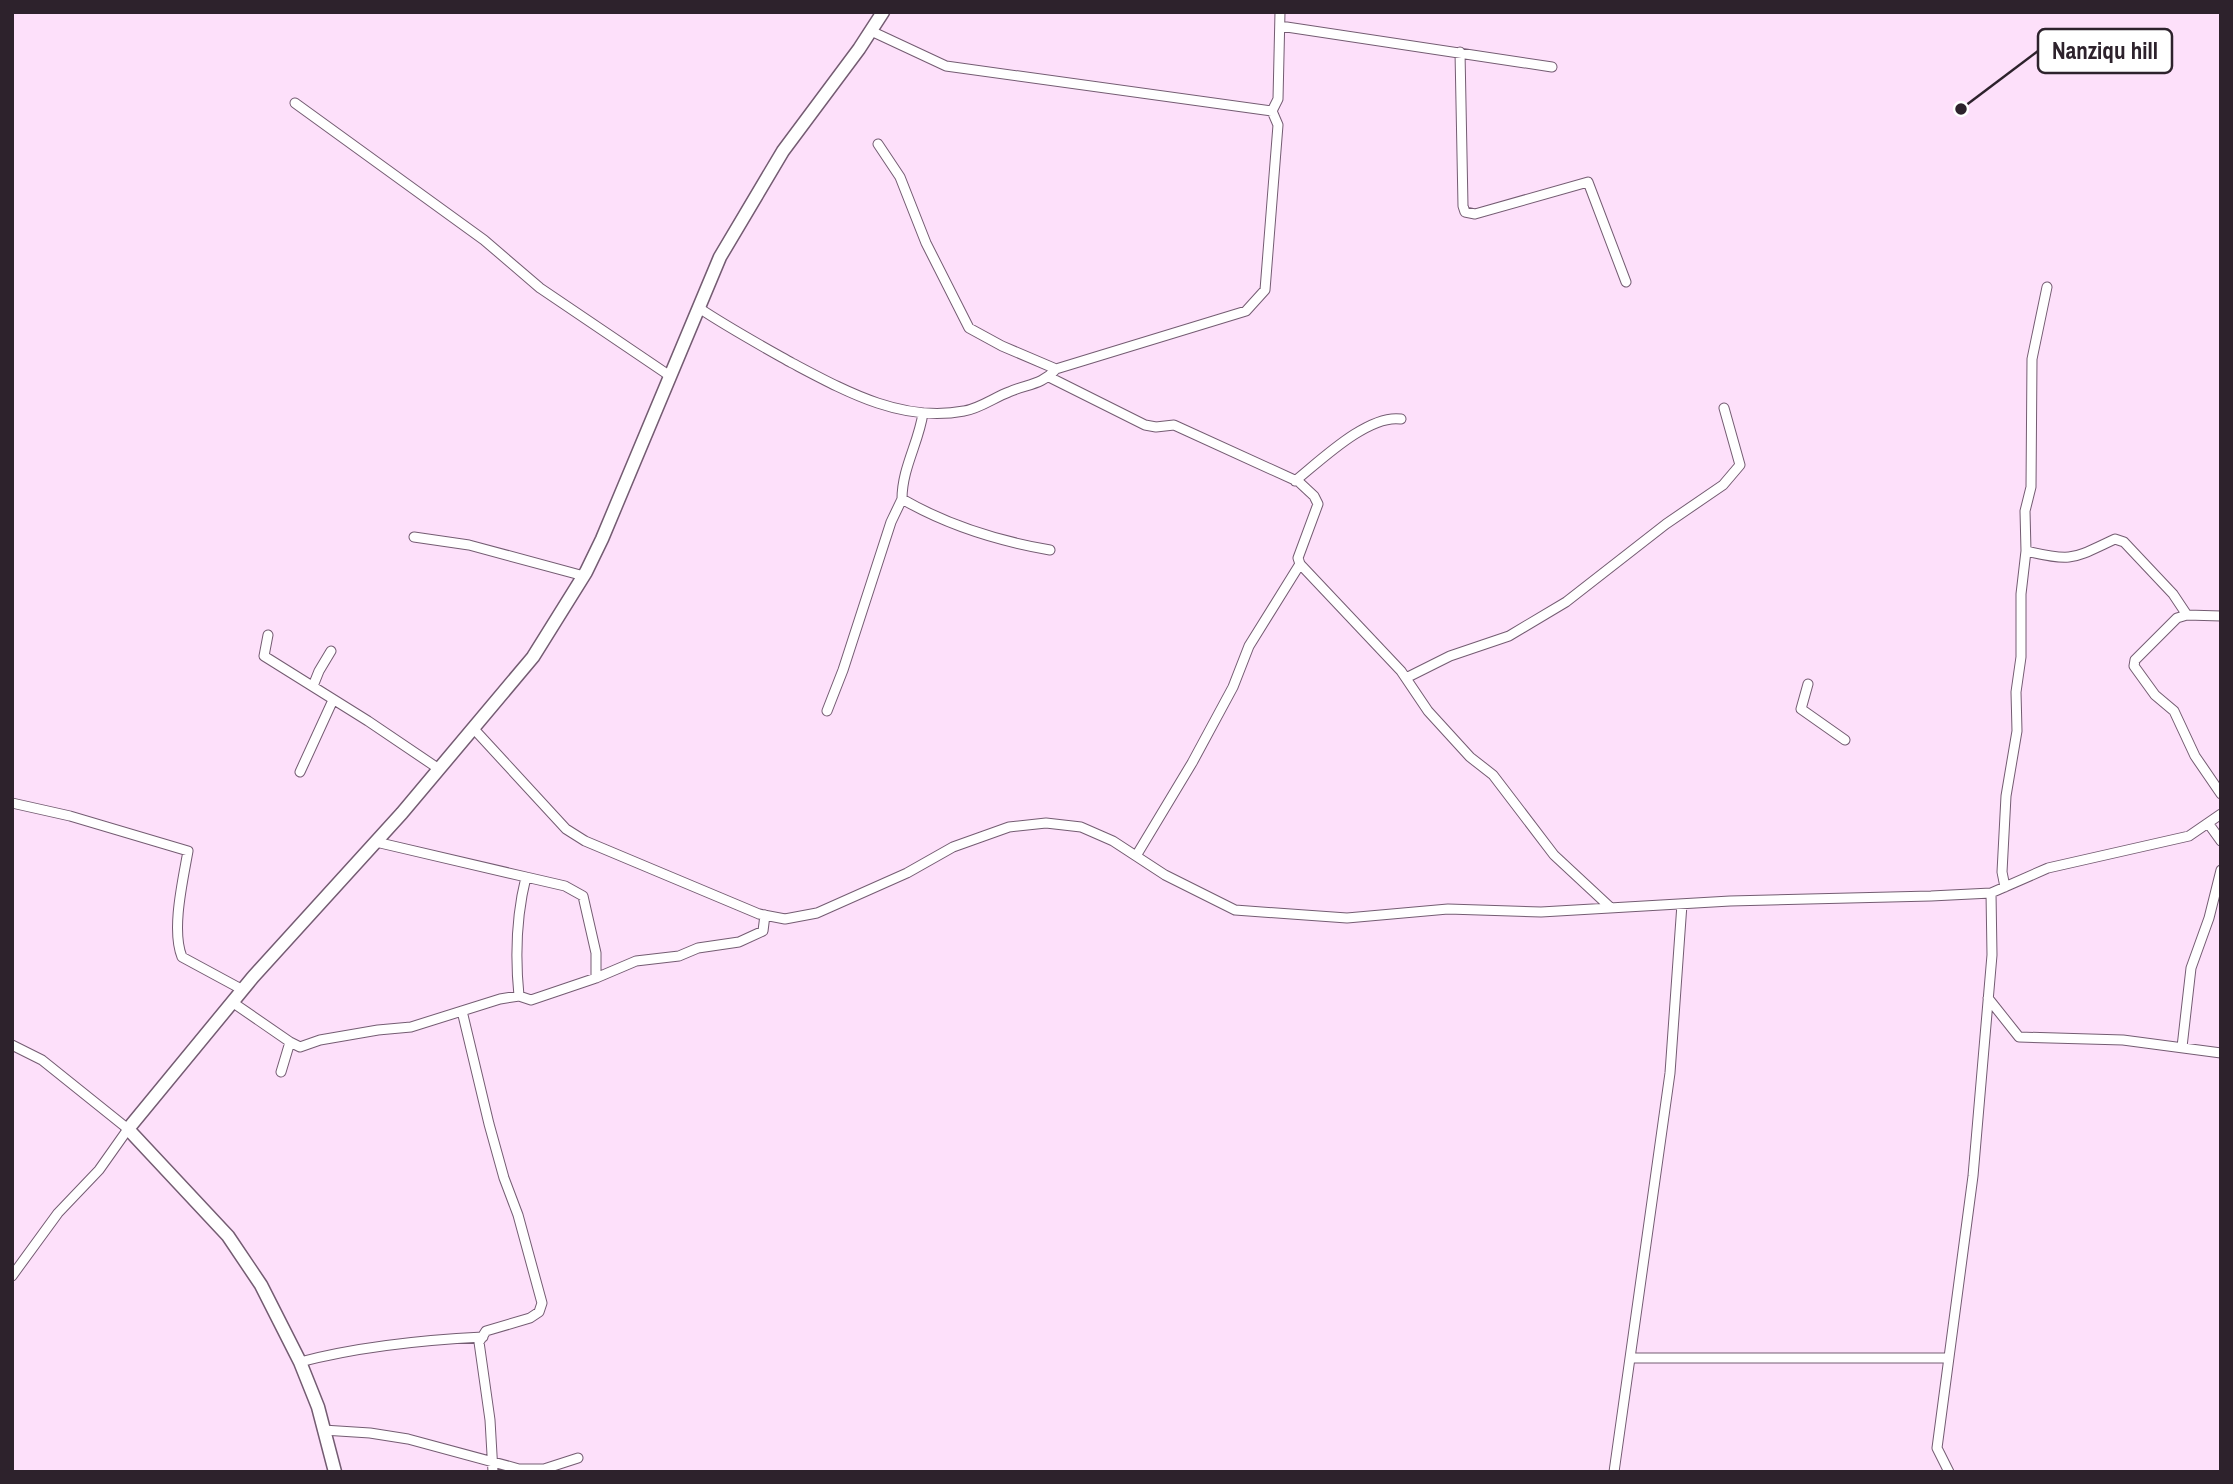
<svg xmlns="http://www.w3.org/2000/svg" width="2233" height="1484" font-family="'Archivo Narrow',sans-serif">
  <rect width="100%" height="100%" fill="#fde0fa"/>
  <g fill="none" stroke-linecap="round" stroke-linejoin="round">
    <defs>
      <path id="minor" d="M 1280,26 L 1552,67
        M 871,31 L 946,66 L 1272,111
        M 1460,52 L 1463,206 L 1465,212 L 1475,214 L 1588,182 L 1626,282
        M 295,103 L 484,240 L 540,288 L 670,376
        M 878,144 L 900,177 L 926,243 L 969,328 L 1002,346 L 1056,369
        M 699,308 C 729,328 760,345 792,363 C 845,391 902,423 964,411 C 979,409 995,397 1009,392 C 1027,384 1042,385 1056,369 L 1246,311 L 1265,290 L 1278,125 L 1272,111 L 1278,99 L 1280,12
        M 1049,377 L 1145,425 L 1156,427 L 1174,425 L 1299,482 L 1314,496 L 1318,504 L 1298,558 L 1300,564 L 1249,646 L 1233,687 L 1192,763 L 1136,856
        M 923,413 C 919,442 902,468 902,499 C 947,525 998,541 1050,550
        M 1295,481 C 1320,461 1368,414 1401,419
        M 414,537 L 469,545 L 584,576
        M 2026,551 C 2073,562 2072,559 2115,539 L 2124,542 L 2173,594 L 2187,615
        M 1300,564 L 1401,671 L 1428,711 L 1470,757 L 1493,775 L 1554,855 L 1611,908
        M 2221,616 L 2187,615 L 2177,618 L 2135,660 L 2134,666 L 2155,695 L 2174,711 L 2195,756 L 2221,794
        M 268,635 L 264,656 L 368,721 L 439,769
        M 1406,678 L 1450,656 L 1509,636 L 1566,602 L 1666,524 L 1723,485 L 1740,465 L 1724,408
        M 1808,684 L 1801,709 L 1845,740
        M 313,686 L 319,671 L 331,651
        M 827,711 L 843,670 L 891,522 L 902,499
        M 473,728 L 566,829 L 585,841 L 759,914 L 785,919 L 817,913 L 907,873 L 953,847 L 1009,827 L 1046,823 L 1081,827 L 1113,841 L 1165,875 L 1235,910 L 1347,918 L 1448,909 L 1541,912 L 1730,901 L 1931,896 L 1991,893 L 2048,868 L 2189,836 L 2221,814
        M 300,772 L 333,700
        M 12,803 L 70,816 L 188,851 C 183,880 171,930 182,957 L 243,990
        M 2208,823 L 2221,841
        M 376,842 L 526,877 C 516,917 515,956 519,996
        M 526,877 L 565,886 L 583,896 L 596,953 L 596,978
        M 2005,887 L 2002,872 L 2006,796 L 2017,731 L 2016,692 L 2021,657 L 2021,594 L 2026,551 L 2025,511 L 2031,487 L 2032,359 L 2047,287
        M 1988,998 L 2019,1037 L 2123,1040 L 2221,1053
        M 232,1002 L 290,1042 L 281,1072
        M 462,1011 L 489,1124 L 504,1178 L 518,1215 L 542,1303 L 539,1312 L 530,1318 L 486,1331 L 479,1342 L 490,1420 L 493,1472
        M 290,1042 L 300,1047 L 320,1040 L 378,1030 L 411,1027 L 500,999 L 519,996 L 531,1000 L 596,978 L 636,961 L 679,956 L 698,948 L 739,942 L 763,931 L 765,915
        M 12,1045 L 42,1060 L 128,1129 L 99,1170 L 58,1213 L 12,1276
        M 2182,1047 L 2191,968 L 2209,918 L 2221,870
        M 1630,1358 L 1949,1358
        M 300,1362 C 361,1346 421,1340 483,1337
        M 323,1430 L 370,1433 L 408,1439 L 519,1469 L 544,1469 L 578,1458
        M 1614,1472 L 1670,1073 L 1682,904
        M 1949,1472 L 1937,1448 L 1973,1176 L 1992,955 L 1991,893"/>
      <path id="tertiary" d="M 335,1472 L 318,1407 L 300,1362 L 261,1285 L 228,1236 L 128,1129 L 253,977 L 402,813 L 533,657 L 586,572 L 602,539 L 720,257 L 783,151 L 859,49 L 883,12"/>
    </defs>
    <use href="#minor" stroke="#745c72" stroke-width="11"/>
    <use href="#tertiary" stroke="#745c72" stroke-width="15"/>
    <use href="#minor" stroke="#fff" stroke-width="9"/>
    <use href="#tertiary" stroke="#fff" stroke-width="12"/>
  </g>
  <path fill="none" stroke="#2d222c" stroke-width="2.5" d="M1961 109L2038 51"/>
  <circle fill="#2d222c" stroke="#fff" stroke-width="2.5" cx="1961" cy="109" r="7"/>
  <rect fill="#fff" stroke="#2d222c" stroke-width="2.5" x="2038" y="29" width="134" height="44" rx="7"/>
  <g font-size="23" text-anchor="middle" font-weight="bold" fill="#2d222c">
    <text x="2105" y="59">Nanziqu hill</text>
  </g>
  <rect width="2233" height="1484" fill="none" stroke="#2d222c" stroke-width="28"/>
</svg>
